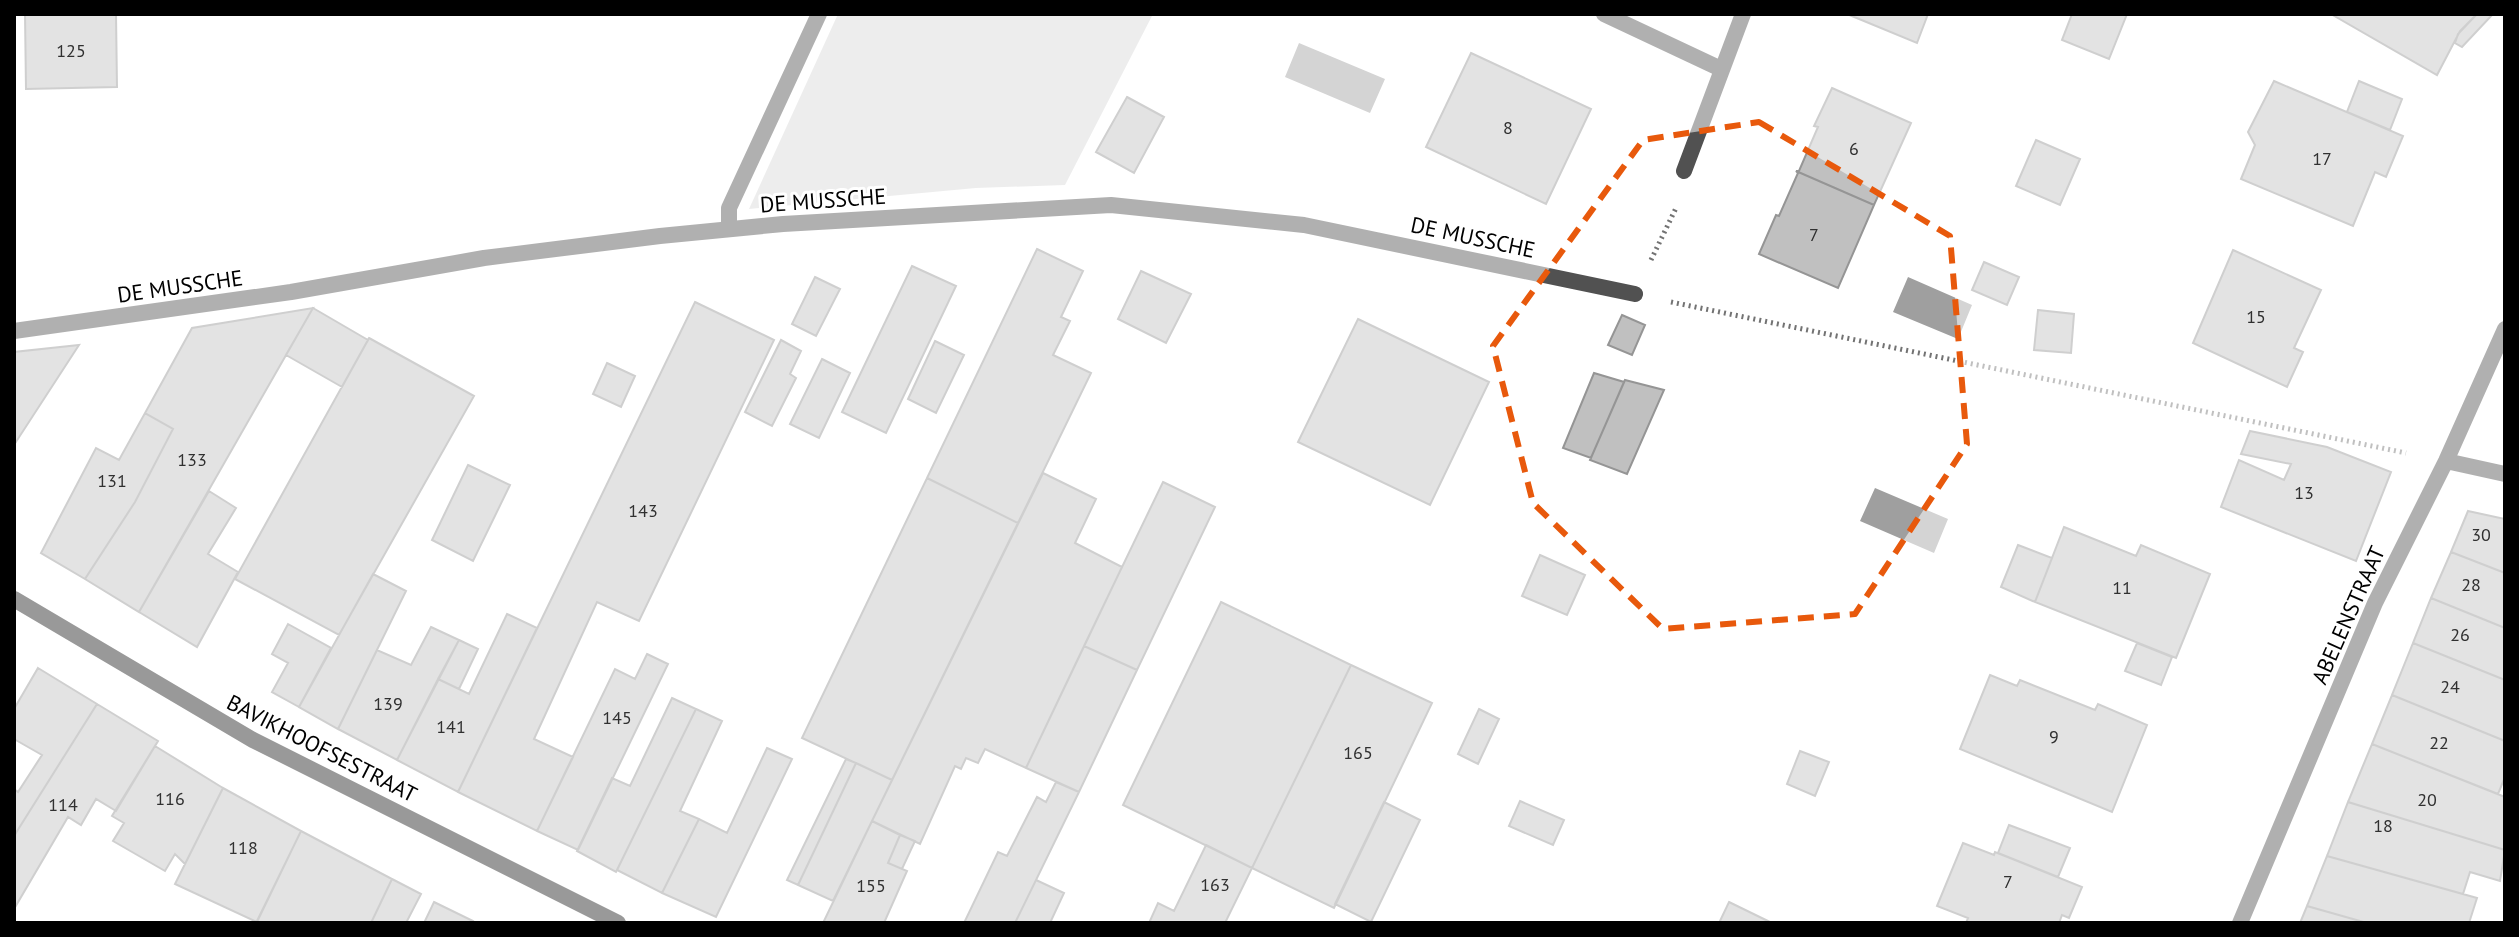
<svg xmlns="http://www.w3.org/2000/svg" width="2519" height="937" font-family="'PT Sans',sans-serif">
  <rect width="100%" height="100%" fill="#fff"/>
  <path fill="#d8d8d8" d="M 838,14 L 1153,14 L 1065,185 L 976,188 L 749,209 Z"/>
  <path fill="#9f9f9f" d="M 1299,43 L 1385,79 L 1370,113 L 1285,77 Z
    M 1908,277 L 1972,305 L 1958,339 L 1893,312 Z
    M 1875,488 L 1948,519 L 1934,553 L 1860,521 Z"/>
  <path fill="#c0c0c0" stroke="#959595" stroke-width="2" d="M 25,14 L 116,14 L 117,87 L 26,89 Z
    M 1847,14 L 1928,14 L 1917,43 Z
    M 2072,14 L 2127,14 L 2109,59 L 2062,40 Z
    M 2331,14 L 2477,14 L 2460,31 L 2437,75 Z
    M 2477,14 L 2493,14 L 2462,47 L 2455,43 L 2458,34 Z
    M 1471,53 L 1591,109 L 1546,204 L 1426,147 Z
    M 2274,81 L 2403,136 L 2386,177 L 2375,172 L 2353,226 L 2241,179 L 2255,145 L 2248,132 Z
    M 2359,81 L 2402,99 L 2390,130 L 2347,112 Z
    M 1832,88 L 1911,123 L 1874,205 L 1796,171 L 1799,171 L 1818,127 L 1814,126 Z
    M 1127,97 L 1164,117 L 1134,173 L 1096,152 Z
    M 2036,140 L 2080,159 L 2060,205 L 2016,186 Z
    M 1796,171 L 1874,205 L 1838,288 L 1759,254 L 1776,215 L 1779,216 L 1798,173 Z
    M 1037,249 L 1083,271 L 1061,317 L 1070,321 L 1053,355 L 1091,373 L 1018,523 L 927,478 Z
    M 2233,250 L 2321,290 L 2294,348 L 2303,352 L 2287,387 L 2193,343 Z
    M 1984,262 L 2019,277 L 2007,305 L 1972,290 Z
    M 912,266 L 956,286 L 886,433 L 842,412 Z
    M 1141,271 L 1191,294 L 1166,343 L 1118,319 Z
    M 815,277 L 840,289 L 816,336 L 792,324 Z
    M 695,302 L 774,340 L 639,621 L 597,602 L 534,739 L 573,757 L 537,831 L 458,792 Z
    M 313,308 L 368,340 L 342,387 L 286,355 Z
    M 313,308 L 139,612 L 85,579 L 135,502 L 173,429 L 145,413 L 192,328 Z
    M 2038,310 L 2074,314 L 2071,353 L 2034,350 Z
    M 1622,315 L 1645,325 L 1632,355 L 1608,345 Z
    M 1358,319 L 1489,382 L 1430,505 L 1298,442 Z
    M 369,338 L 474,396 L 339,635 L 235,579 Z
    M 781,340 L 801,351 L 790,374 L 796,378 L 772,426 L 745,412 Z
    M 935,341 L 964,355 L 936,413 L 908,399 Z
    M 79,345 L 14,445 L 14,352 Z
    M 822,359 L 850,373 L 819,438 L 790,424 Z
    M 607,363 L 635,376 L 621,407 L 593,394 Z
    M 1594,373 L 1624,382 L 1591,458 L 1563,448 Z
    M 1625,380 L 1664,390 L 1627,474 L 1590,460 Z
    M 145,413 L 173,429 L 135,502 L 85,579 L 41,553 L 96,448 L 119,460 Z
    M 2250,431 L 2327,447 L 2391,472 L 2356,561 L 2221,507 L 2239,460 L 2284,480 L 2291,464 L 2241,454 Z
    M 468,465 L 510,485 L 473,561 L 432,540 Z
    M 1043,473 L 1096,499 L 1075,543 L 1122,567 L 1026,768 L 985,749 L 978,763 L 966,758 L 961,769 L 955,766 L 920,844 L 872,821 Z
    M 927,478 L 1018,523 L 892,780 L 802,738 Z
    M 1163,482 L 1215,507 L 1137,670 L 1084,646 Z
    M 209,491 L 236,508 L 208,554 L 238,572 L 197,647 L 139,612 Z
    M 2468,511 L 2505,519 L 2505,573 L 2451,552 Z
    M 2064,527 L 2136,556 L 2141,545 L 2210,574 L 2176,658 L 2035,602 Z
    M 2018,545 L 2052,558 L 2035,602 L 2001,587 Z
    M 2451,552 L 2505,573 L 2505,628 L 2431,598 Z
    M 1540,555 L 1585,575 L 1567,615 L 1522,596 Z
    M 373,574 L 406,591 L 338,729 L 299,707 Z
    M 2431,598 L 2505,628 L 2505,680 L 2413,643 Z
    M 1221,602 L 1351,665 L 1252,868 L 1123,805 Z
    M 507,614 L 537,628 L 458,792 L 397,760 L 438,679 L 469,694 Z
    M 288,624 L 331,648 L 299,707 L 272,692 L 288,663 L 272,654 Z
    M 431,627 L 459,640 L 397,760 L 338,729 L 377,650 L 411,665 Z
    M 459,640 L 478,649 L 459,689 L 438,679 Z
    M 2137,643 L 2172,657 L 2161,685 L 2125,671 Z
    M 2413,643 L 2505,680 L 2505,741 L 2392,695 Z
    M 1084,646 L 1137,670 L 1079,792 L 1026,768 Z
    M 647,654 L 668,664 L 578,850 L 537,831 L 615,669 L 635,679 Z
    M 1351,665 L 1432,703 L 1334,908 L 1252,868 Z
    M 38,668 L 97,704 L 14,836 L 14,789 L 18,792 L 42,755 L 14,739 L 14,709 Z
    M 1990,675 L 2017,686 L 2020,680 L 2095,710 L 2098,704 L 2147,725 L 2112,812 L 1960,749 Z
    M 2392,695 L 2505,741 L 2505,777 L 2498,794 L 2372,744 Z
    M 672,698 L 696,709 L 616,872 L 577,851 L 612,778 L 630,786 Z
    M 97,704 L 158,741 L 116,811 L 96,799 L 81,825 L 68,817 L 14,909 L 14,836 Z
    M 696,709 L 722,721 L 680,811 L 699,819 L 662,893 L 617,870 Z
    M 1479,709 L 1499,719 L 1478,764 L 1458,754 Z
    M 2372,744 L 2505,797 L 2505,850 L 2348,802 Z
    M 155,746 L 223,788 L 185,864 L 175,854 L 165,871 L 113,841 L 124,823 L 112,816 Z
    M 767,748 L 792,759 L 716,917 L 662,893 L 699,819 L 727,833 Z
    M 1800,751 L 1829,762 L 1815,796 L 1787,784 Z
    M 846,759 L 856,763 L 798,885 L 787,880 Z
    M 856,763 L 892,780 L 833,901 L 798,885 Z
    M 1056,782 L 1079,792 L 1015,923 L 964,923 L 998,852 L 1007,856 L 1037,797 L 1046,802 Z
    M 223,788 L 301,831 L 257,922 L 175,884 Z
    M 1520,801 L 1564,820 L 1553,845 L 1509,826 Z
    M 1384,802 L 1420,820 L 1371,922 L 1335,904 Z
    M 2348,802 L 2505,850 L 2500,881 L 2470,872 L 2463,894 L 2327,856 Z
    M 872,821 L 900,835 L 888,863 L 907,871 L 884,923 L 823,923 Z
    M 2009,825 L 2070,848 L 2058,877 L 1998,853 Z
    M 301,831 L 392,879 L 371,923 L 256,923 Z
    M 900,835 L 915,841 L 902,869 L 888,863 Z
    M 1963,843 L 1994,855 L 1995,852 L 2082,887 L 2069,918 L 2062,915 L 2059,923 L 1966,923 L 1968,918 L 1937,906 Z
    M 1206,845 L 1252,868 L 1225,923 L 1149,923 L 1158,903 L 1174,911 Z
    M 2327,856 L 2477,898 L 2469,923 L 2367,923 L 2307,906 Z
    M 392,879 L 421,894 L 406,923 L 371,923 Z
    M 1036,880 L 1064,893 L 1050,923 L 1015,923 Z
    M 434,902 L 473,921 L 472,923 L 424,923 Z
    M 1729,902 L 1772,923 L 1719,923 Z
    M 2307,906 L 2367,923 L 2300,923 Z"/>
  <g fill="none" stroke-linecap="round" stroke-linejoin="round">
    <path stroke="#737373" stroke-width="5" stroke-dasharray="2 4" stroke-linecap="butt" d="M 1651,260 L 1676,208
      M 1671,302 L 2406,453"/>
    <path stroke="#515151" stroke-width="16" d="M 729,229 L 729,208 L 819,14"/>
    <path stroke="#515151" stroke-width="16" d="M 1604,14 L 1721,69
      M 1684,171 L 1743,14
      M 14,331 L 291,292 L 484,258 L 660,236 L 783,224 L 1111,205 L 1304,225 L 1635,294
      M 2446,461 L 2505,474
      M 2240,923 L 2375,603 L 2446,461 L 2505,329"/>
    <path stroke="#1e1e1e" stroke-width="16" d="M 14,599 L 253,740 L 618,923"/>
  </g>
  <path d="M0 0H2519V937H0ZM 1759,122 L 1950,236 L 1967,444 L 1855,614 L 1663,629 L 1533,503 L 1493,346 L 1643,140 Z" fill="#fff" fill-opacity=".55" fill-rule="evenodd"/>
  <path fill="none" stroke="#e8590c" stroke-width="6" stroke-dasharray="16 10" stroke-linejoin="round" d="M 1759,122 L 1950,236 L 1967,444 L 1855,614 L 1663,629 L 1533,503 L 1493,346 L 1643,140 Z"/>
  <g text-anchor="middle" stroke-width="6" stroke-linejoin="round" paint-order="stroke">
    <g font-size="18" fill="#303030">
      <text x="71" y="57">125</text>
      <text x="1508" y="134">8</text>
      <text x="1854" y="155">6</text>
      <text x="2322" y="165">17</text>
      <text x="1814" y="241">7</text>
      <text x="2256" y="323">15</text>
      <text x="192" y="466">133</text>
      <text x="112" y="487">131</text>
      <text x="2304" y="499">13</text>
      <text x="643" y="517">143</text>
      <text x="2481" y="541">30</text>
      <text x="2471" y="591">28</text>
      <text x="2122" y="594">11</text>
      <text x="2460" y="641">26</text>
      <text x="2450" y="693">24</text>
      <text x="388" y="710">139</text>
      <text x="617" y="724">145</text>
      <text x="451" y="733">141</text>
      <text x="2054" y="743">9</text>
      <text x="2439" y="749">22</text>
      <text x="1358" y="759">165</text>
      <text x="170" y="805">116</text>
      <text x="2427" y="806">20</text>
      <text x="63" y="811">114</text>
      <text x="2383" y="832">18</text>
      <text x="243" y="854">118</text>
      <text x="2008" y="888">7</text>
      <text x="1215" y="891">163</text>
      <text x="871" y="892">155</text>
    </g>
    <g font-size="22" fill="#000" stroke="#fff">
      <text transform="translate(823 200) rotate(-4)" y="8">DE MUSSCHE</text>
      <text transform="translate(1473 237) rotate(12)" y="8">DE MUSSCHE</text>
      <text transform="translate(180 286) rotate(-8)" y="8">DE MUSSCHE</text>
      <text transform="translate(2348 615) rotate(-66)" y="8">ABELENSTRAAT</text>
      <text transform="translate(322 748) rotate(27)" y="8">BAVIKHOOFSESTRAAT</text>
    </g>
  </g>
  <rect width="2519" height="937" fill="none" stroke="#000000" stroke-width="32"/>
</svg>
